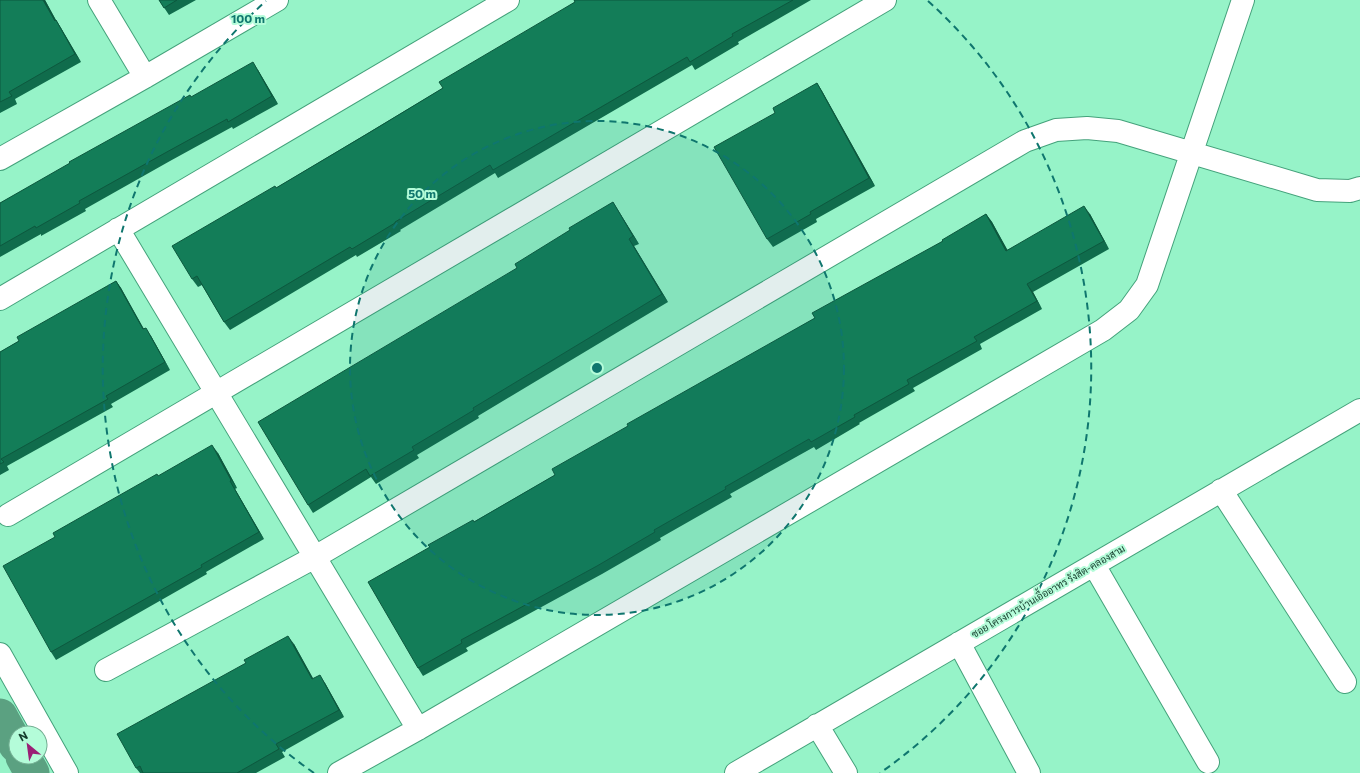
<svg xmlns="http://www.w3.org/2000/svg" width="1360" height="773" font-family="Commissioner,Sarabun,sans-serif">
  <rect width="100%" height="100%" fill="#96f3c8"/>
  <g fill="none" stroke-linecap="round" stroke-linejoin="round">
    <path stroke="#5ba181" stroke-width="35" d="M 0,716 L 16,745
      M 23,757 L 32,773"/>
    <defs>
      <path id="street" d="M 99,0 L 145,77
        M 0,159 L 145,77 L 277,0
        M 118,229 L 418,729
        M 0,299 L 508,0
        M 1221,490 L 1345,682
        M 8,515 L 885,0
        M 1094,565 L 1208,762
        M 959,643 L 1029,773
        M 0,654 L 67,773
        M 106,670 L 315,557 L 1025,141 L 1056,130 L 1087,128 L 1118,131 L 1317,190 L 1350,191 L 1360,188
        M 817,725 L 846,773
        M 339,773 L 418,729 L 1103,330 L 1129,310 L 1147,285 L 1243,0
        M 736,773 L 1360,410"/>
    </defs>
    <use href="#street" stroke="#44a27b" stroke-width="24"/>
    <use href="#street" stroke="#fff" stroke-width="22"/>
  </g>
  <path fill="#106c4c" d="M 0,0 L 45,0 L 56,20 L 61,28 L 81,62 L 15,99 L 17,104 L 0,113 Z
    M 159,0 L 196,0 L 169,15 Z
    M 574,0 L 811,0 L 738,42 L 739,44 L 695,70 L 692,65 L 498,178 L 495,173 L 400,230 L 401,231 L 357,257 L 356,255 L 230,330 L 224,322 L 202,285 L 198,287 L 192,279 L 276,188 L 443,88 L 575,2 Z
    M 258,70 L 278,104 L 233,129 L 232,127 L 170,161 L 85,209 L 86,211 L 41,236 L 41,234 L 0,257 L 0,203 L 192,97 Z
    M 817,83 L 822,91 L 875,186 L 816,219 L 817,222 L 773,247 L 767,239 L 775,113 Z
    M 613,202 L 639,244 L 634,246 L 668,302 L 478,416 L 479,418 L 417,455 L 419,458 L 376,484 L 371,477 L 313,513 L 308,505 L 517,268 L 570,230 Z
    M 986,214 L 992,222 L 1007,250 L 1090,214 L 1109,249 L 1033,292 L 1042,309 L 980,344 L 982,349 L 913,388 L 915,391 L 859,423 L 860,424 L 816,450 L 814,447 L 730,494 L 732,497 L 660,538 L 661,540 L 602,574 L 466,648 L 468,651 L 423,676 L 418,668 L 430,547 L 555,475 L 628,426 L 815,318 L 943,241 Z
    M 116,281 L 121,288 L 144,329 L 151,336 L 170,370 L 111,404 L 113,407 L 7,466 L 9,470 L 0,475 L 0,352 L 19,341 Z
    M 218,453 L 237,488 L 235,489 L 264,539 L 206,572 L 207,574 L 56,660 L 51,652 L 55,537 L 159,476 Z
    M 294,644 L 313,679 L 325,683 L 344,717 L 282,752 L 285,757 L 256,773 L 140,773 L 136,768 Z"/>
  <path fill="#0d583e" d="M 43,0 L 45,0 L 60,28 L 55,21 Z
    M 56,20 L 61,28 L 81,62 L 75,54 Z
    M 253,62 L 258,70 L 278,104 L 272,96 Z
    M 817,83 L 822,91 L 875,186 L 869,178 Z
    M 613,202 L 618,210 L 639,244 L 633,236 Z
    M 1084,206 L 1090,214 L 1109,249 L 1104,241 Z
    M 986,214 L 992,222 L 1012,258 L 1006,251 Z
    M 629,239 L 634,246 L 668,302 L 662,294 Z
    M 116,281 L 121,288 L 148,337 L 143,329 Z
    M 1027,284 L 1033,292 L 1042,309 L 1037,301 Z
    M 146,328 L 151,336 L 170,370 L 165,362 Z
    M 212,445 L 218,453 L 237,488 L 231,480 Z
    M 230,481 L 235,489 L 264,539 L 259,532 Z
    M 288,636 L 294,644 L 318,687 L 312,679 Z
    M 320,675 L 325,683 L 344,717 L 339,710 Z"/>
  <path fill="#137d58" stroke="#0d583e" d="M 0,0 L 43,0 L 55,21 L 56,20 L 75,54 L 9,92 L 12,96 L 0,102 Z
    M 159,0 L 177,0 L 164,8 Z
    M 574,0 L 793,0 L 732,34 L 733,36 L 690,62 L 687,57 L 493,170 L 490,165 L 395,222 L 395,223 L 352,249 L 350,247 L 224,322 L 197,276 L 192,279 L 172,246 L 275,186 L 276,188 L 367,134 L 443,88 L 439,82 L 575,2 Z
    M 253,62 L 272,96 L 228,122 L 227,119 L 165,153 L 79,201 L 80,203 L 36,228 L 35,226 L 0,246 L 0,203 L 70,163 L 69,162 L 190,95 L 191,97 Z
    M 817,83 L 869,178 L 810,212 L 811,214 L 767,239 L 714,147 L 775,113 L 773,108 Z
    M 613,202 L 633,236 L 629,239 L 662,294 L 473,408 L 474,410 L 412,447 L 414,450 L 370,476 L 366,469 L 308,505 L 258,422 L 517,268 L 515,264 L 570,230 L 569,228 Z
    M 1084,206 L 1104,241 L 1027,284 L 1037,301 L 974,337 L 977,341 L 907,380 L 909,384 L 854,415 L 855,417 L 811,442 L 809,439 L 725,487 L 726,489 L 654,530 L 655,532 L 597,566 L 461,640 L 462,643 L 418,668 L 368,582 L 430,547 L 428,545 L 473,520 L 474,522 L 555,475 L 552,469 L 628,426 L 627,424 L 815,318 L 812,313 L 943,241 L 942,240 L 986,214 L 1006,251 Z
    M 116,281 L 143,329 L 146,328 L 165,362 L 106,396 L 108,399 L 1,459 L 4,462 L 0,464 L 0,352 L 19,341 L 17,337 Z
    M 212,445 L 231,480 L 230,481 L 259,532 L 201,565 L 202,567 L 51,652 L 3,566 L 55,537 L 53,533 L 157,474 L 158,476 Z
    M 288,636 L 312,679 L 320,675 L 339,710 L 276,744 L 279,749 L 237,773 L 143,773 L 140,766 L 136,768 L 117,734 L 246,663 L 244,660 Z"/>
  <circle cx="597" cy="368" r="247" fill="#0f766e" fill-opacity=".12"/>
  <g fill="none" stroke="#0f766e" stroke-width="2" stroke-dasharray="7 5">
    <circle cx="597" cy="368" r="247"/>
    <path d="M314 773A494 494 0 0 1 266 1M928 1A494 494 0 0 1 880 773"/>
  </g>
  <g text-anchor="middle" stroke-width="4" stroke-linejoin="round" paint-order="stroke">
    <g font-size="10" fill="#143c2b" stroke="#b4fcd9">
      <text transform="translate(1048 591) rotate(-30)" y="4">ซอย โครงการบ้านเอื้ออาทร รังสิต-คลองสาม</text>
    </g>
  </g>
  <circle cx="597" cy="368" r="6" fill="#0f766e" stroke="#b4fcd9" stroke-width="2"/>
  <g font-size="12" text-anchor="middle" font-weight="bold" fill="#0f766e" stroke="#b4fcd9" stroke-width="4" stroke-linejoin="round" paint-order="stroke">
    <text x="248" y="23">100 m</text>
    <text x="422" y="198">50 m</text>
  </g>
  <g transform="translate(28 745) rotate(331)"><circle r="19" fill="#b4fcd9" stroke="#74af93"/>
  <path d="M0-3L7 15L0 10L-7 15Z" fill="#9b1f76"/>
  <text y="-6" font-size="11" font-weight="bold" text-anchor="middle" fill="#143c2b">N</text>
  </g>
</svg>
